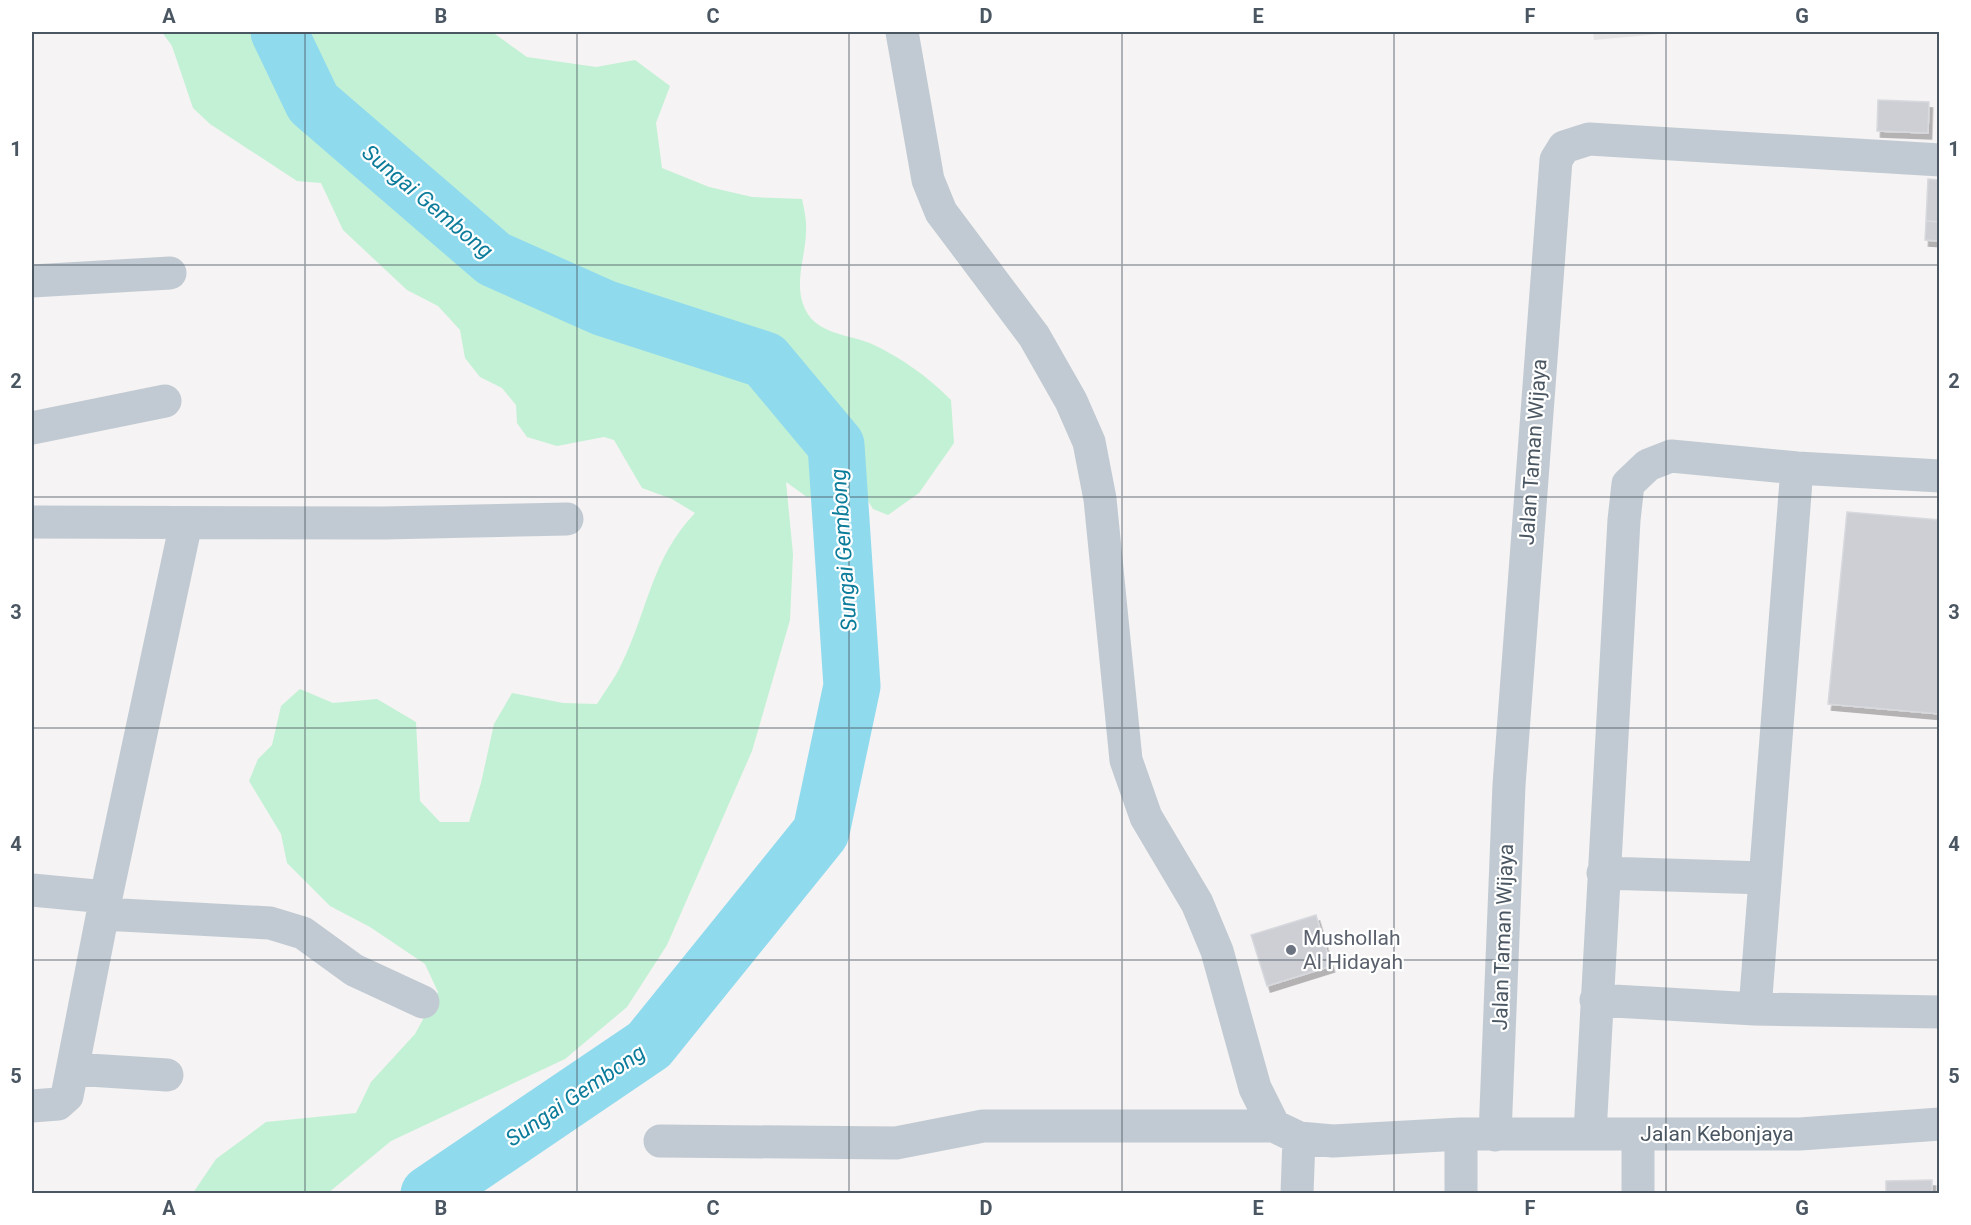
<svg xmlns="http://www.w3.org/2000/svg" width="1971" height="1225" font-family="Roboto,sans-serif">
  <defs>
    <filter id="shadow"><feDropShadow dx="3.5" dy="6" stdDeviation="0" flood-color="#0004"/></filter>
  </defs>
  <rect width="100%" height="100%" fill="#f5f3f3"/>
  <path fill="#e6e4e5" d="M 1593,32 L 1681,32 L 1594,40 Z"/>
  <path fill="#c3f1d5" d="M 162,32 L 492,32 L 527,57 L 596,67 L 635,60 L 670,86 L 656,123 L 662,168 L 709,187 L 752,197 L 802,199 C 804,209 807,221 806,231 C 806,256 793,283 805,309 C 817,335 849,334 872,344 C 902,358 928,377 951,400 L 954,443 L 919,493 L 888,515 L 873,509 L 859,486 L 807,497 L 786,482 L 793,554 L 790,620 L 752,751 L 667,945 L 627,1007 L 565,1059 L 391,1141 L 328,1193 L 193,1193 L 216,1159 L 266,1122 L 356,1113 L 371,1082 L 415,1034 L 438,992 L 425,964 L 370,927 L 330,906 L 287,863 L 281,834 L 249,781 L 258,759 L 272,745 L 281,706 L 300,689 L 333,703 L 377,699 L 416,722 L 420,801 L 440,822 L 469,822 L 481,783 L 494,724 L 512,693 L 563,703 L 597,704 C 605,691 615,678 621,665 C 648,611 651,559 695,513 L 672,499 L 642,488 L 614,440 L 604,437 L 557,446 L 527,437 L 517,423 L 516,405 L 502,388 L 480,377 L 465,358 L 460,330 L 438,306 L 407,290 L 343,230 L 321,183 L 297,181 L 210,124 L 193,108 L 172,46 Z"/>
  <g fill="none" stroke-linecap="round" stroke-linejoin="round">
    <path stroke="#90daee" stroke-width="57" d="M 279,32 L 313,103 L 494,259 L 604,308 L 765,360 L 836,445 L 852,686 L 821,832 L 649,1045 L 429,1194"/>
  </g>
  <path fill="#cdcfd5" stroke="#d7d9de" stroke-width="1.5" filter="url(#shadow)" d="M 1878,100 L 1929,102 L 1928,133 L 1877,131 Z
    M 1928,179 L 1940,180 L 1940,222 L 1926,221 Z
    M 1926,221 L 1940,222 L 1940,241 L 1925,240 Z
    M 1847,512 L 1940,520 L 1940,714 L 1828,704 Z
    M 1316,915 L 1331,966 L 1267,986 L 1251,935 Z
    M 1932,1180 L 1932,1194 L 1886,1194 L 1886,1181 Z"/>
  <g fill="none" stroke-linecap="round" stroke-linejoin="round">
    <path stroke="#c1cad2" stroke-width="33" d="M 902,32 L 928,180 L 941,212 L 1034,336 L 1071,401 L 1089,442 L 1100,499 L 1126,760 L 1146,817 L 1197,903 L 1217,951 L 1255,1088 L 1274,1126 L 1299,1138 L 1333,1141 L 1461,1134 L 1800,1134 L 1940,1124
      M 32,281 L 170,273
      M 32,428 L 165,401
      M 32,522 L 383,523 L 567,519
      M 1603,873 L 1765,878
      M 32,890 L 106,897
      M 103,914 L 270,923 L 303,933 L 354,970 L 423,1002
      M 1596,1000 L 1755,1009 L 1940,1012
      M 1755,1009 L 1797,468
      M 73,1069 L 167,1075
      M 32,1106 L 58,1104 L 67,1096 L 106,897 L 186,523
      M 1590,1133 L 1624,520 L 1628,484 L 1648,465 L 1671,456 L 1797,468 L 1940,476
      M 1461,1134 L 1461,1194
      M 1638,1134 L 1638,1194
      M 1495,1135 L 1509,785 L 1556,160 L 1564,147 L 1589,139 L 1940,160
      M 660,1141 L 896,1143 L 983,1126 L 1274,1126
      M 1297,1194 L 1299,1138"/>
  </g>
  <path fill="none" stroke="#4a5661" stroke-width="1.5" stroke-opacity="0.55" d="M 305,32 L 305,1194M 577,32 L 577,1194M 849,32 L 849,1194M 1122,32 L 1122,1194M 1394,32 L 1394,1194M 1666,32 L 1666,1194M 32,265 L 1940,265M 32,497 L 1940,497M 32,728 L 1940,728M 32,960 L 1940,960"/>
  <circle fill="#6b7280" stroke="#fff" stroke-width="2" cx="1291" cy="950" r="6"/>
  <g text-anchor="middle" stroke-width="4.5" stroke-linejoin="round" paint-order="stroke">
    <g font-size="21" fill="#4a5661" stroke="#fff">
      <text transform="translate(1533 452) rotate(-86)" y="7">Jalan Taman Wijaya</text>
      <text transform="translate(1503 937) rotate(-88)" y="7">Jalan Taman Wijaya</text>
      <text x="1717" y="1141">Jalan Kebonjaya</text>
    </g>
    <g font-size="21" fill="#5b616d" stroke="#fff" text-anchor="start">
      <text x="1303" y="945">Mushollah<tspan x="1303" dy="24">Al Hidayah</tspan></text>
    </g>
    <g font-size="22" font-style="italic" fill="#0c7c9b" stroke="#fff">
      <text transform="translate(428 201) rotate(40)" y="8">Sungai Gembong</text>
      <text transform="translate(843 550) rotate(-94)" y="8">Sungai Gembong</text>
      <text transform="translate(575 1095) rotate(-34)" y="8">Sungai Gembong</text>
    </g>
  </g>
  <rect width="1971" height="1225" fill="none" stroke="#ffffff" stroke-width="66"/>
  <rect x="33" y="33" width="1905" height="1159" fill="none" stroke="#4a5661" stroke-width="2"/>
  <g font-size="20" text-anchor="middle" font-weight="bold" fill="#4a5661">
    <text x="169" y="23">A</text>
    <text x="441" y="23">B</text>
    <text x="713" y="23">C</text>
    <text x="986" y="23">D</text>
    <text x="1258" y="23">E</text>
    <text x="1530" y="23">F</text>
    <text x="1802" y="23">G</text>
    <text x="16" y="156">1</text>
    <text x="1954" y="156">1</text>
    <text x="16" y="388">2</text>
    <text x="1954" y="388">2</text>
    <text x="16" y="619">3</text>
    <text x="1954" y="619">3</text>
    <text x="16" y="851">4</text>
    <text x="1954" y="851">4</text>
    <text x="16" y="1083">5</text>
    <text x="1954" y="1083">5</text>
    <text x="169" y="1215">A</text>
    <text x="441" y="1215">B</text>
    <text x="713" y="1215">C</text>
    <text x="986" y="1215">D</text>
    <text x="1258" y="1215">E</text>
    <text x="1530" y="1215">F</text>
    <text x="1802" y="1215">G</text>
  </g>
</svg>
